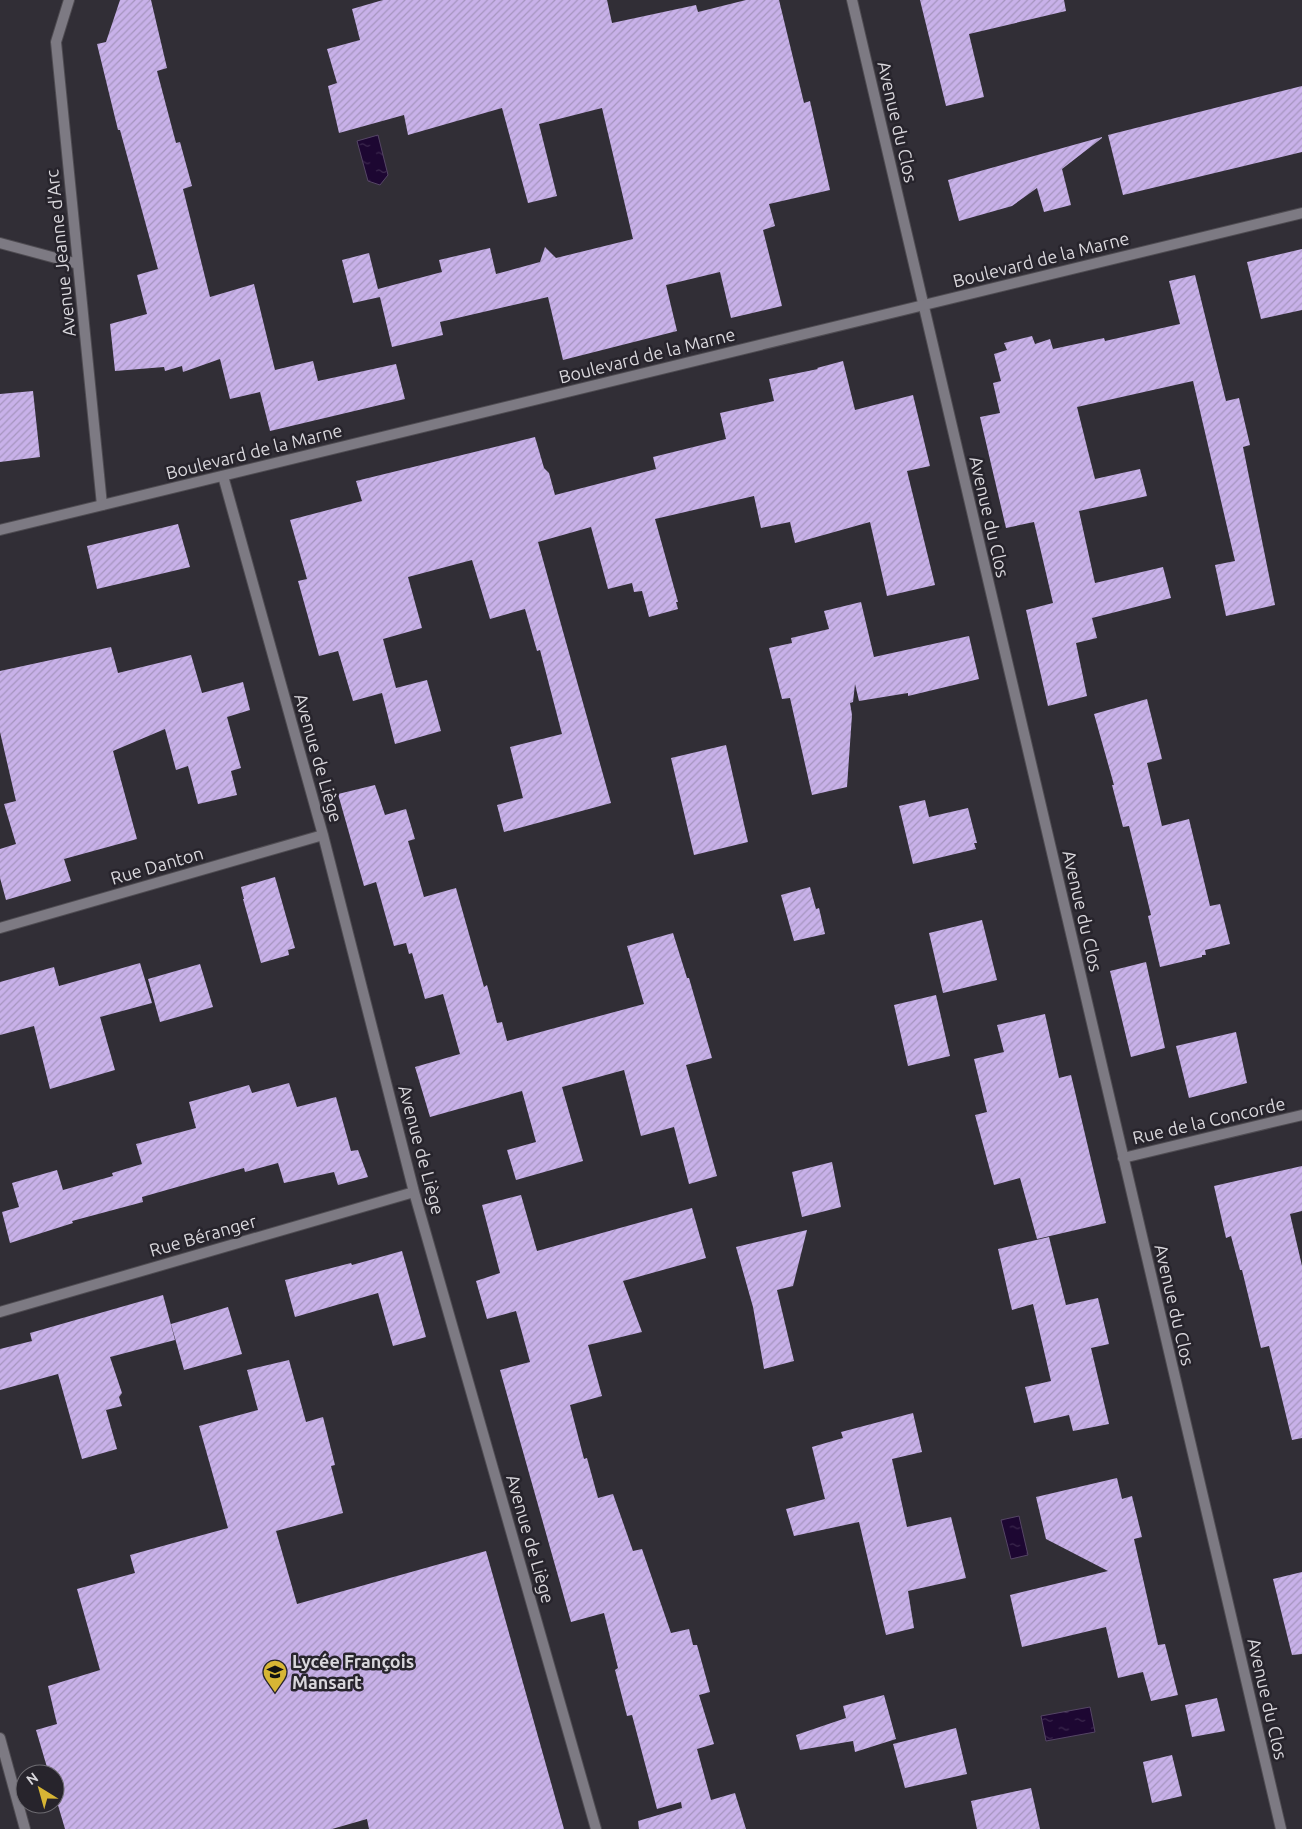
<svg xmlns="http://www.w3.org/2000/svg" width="1302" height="1829" font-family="Ubuntu,sans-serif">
  <defs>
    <pattern id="water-ripples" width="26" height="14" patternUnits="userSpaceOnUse" patternTransform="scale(1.25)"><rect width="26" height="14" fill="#1d0732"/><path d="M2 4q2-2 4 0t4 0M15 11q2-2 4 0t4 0" fill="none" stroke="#3d2a4f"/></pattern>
    <pattern id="building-hatch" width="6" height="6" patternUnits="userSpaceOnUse" patternTransform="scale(1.25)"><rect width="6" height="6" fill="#c8b1e9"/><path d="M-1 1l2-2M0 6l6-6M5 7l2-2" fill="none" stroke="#a695bf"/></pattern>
  </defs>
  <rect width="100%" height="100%" fill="#312e36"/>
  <path fill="url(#water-ripples)" stroke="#554565" d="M 378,135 L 388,175 L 380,185 L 368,181 L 357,141 Z
    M 1019,1516 L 1028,1555 L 1011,1559 L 1001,1520 Z
    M 1090,1707 L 1095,1732 L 1046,1741 L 1041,1716 Z"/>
  <path fill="url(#building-hatch)" d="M 120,0 L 151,0 L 167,68 L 157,71 L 176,143 L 180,142 L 192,186 L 183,189 L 210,297 L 254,284 L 275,370 L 313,361 L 318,381 L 396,364 L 405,399 L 270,431 L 260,392 L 230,399 L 220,359 L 183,372 L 182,366 L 165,371 L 164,367 L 115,371 L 110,324 L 147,314 L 137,275 L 158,269 L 120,130 L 118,130 L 97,44 L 106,42 Z
    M 383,0 L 607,0 L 612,23 L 696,5 L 698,12 L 746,0 L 779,0 L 804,103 L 810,101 L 830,190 L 769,204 L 775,226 L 763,230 L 782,306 L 731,318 L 720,272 L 666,285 L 677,331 L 563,360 L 548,297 L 440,322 L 443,335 L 392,347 L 378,289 L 442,272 L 439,260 L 490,248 L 496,274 L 540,262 L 545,247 L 556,258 L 633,239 L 602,108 L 539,124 L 557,196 L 528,203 L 502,108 L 408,135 L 404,115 L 339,133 L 328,86 L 337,83 L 327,49 L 360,40 L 352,9 Z
    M 920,0 L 1064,0 L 1066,11 L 969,34 L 984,97 L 946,106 Z
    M 1302,86 L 1302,152 L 1123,195 L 1108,135 Z
    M 1102,137 L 1102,138 L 1062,169 L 1071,205 L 1044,212 L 1037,188 L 1012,206 L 959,221 L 948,180 Z
    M 1302,249 L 1302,310 L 1261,319 L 1247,262 Z
    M 369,253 L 380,297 L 353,303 L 342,260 Z
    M 1195,275 L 1226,401 L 1239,398 L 1250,445 L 1243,447 L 1275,605 L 1226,616 L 1215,565 L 1235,561 L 1193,381 L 1077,407 L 1095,479 L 1140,469 L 1147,496 L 1079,511 L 1095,583 L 1163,567 L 1171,598 L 1092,618 L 1097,638 L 1076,643 L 1087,696 L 1048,706 L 1026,610 L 1053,603 L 1034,522 L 1006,528 L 980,417 L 1000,413 L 993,383 L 1001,381 L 994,354 L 1007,350 L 1004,343 L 1032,336 L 1035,344 L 1050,339 L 1053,349 L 1104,338 L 1105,341 L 1180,324 L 1169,281 Z
    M 843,361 L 855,410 L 913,395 L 930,466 L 907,471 L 935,585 L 887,596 L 870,522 L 795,543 L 790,522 L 761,528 L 754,496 L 655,519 L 678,602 L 676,602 L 678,609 L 649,617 L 642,591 L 634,592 L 632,583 L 608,589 L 591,527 L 538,542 L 611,803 L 504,832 L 497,805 L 523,798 L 510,747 L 562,734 L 540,650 L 537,651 L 525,609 L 490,619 L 472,560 L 408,577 L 422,628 L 383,639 L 396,688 L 427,680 L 441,731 L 395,744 L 382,693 L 353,701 L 338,651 L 319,656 L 298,581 L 307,579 L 290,520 L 362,501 L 356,481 L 535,437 L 544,468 L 549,473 L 555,495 L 656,469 L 653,457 L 726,439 L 720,413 L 774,401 L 769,379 L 818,369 L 817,368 Z
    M 33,391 L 40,457 L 0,462 L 0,394 Z
    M 178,524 L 190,567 L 97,589 L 87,546 Z
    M 861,602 L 874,657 L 969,636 L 979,679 L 908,696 L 908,693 L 859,701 L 855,684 L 853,702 L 850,703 L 852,715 L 847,787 L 812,795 L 790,698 L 782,699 L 769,648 L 792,643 L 791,638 L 829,629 L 824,611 Z
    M 111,647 L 118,673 L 191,655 L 202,693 L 243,682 L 250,710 L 227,717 L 241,768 L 231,771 L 237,795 L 198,804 L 188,766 L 176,770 L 165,729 L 113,751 L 137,839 L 64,859 L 71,881 L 6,900 L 0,878 L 0,849 L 16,844 L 4,804 L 16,801 L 0,732 L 0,671 Z
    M 1147,699 L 1162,759 L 1147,763 L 1162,826 L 1189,819 L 1210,906 L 1220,904 L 1230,944 L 1205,950 L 1206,955 L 1202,955 L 1202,957 L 1160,967 L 1148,916 L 1151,915 L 1129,826 L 1123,827 L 1112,785 L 1114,785 L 1094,714 Z
    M 726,745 L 748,842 L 694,855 L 671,758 Z
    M 375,785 L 385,815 L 406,809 L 415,839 L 408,841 L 424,897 L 456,888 L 484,987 L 487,985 L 497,1023 L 502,1022 L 507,1041 L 644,1004 L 627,946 L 673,933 L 687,978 L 689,978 L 712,1058 L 686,1065 L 717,1176 L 689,1184 L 674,1127 L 641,1136 L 624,1070 L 562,1087 L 583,1161 L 516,1180 L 507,1150 L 536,1142 L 522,1091 L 430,1117 L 415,1067 L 460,1054 L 443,994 L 425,999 L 412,953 L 409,954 L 406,943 L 394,946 L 376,882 L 364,886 L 338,794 Z
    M 925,800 L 929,817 L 968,808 L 977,843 L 974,843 L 976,849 L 913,864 L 899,806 Z
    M 275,877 L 295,948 L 288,950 L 289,955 L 261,963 L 243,899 L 244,899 L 241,887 Z
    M 810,887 L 816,909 L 819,908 L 825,934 L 794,941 L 781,895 Z
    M 982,920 L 997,980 L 943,993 L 929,933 Z
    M 1146,962 L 1165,1048 L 1131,1057 L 1110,971 Z
    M 140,963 L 152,1003 L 100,1017 L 115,1070 L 50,1089 L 34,1026 L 0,1035 L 0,982 L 54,967 L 59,986 Z
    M 200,964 L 213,1007 L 160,1022 L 148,979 Z
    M 936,995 L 950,1056 L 908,1066 L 894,1005 Z
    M 1045,1014 L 1059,1078 L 1071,1075 L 1106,1223 L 1037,1239 L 1020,1178 L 994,1185 L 975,1115 L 987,1112 L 974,1059 L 1004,1052 L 997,1025 Z
    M 1236,1032 L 1247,1083 L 1189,1098 L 1176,1046 Z
    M 289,1083 L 297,1107 L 336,1097 L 351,1151 L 358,1150 L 368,1177 L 338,1185 L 334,1172 L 284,1183 L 278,1163 L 245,1172 L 244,1168 L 142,1197 L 143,1202 L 72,1221 L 73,1223 L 10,1243 L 2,1212 L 19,1207 L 12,1183 L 57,1170 L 63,1190 L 113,1176 L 112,1173 L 142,1164 L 136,1144 L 196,1128 L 189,1102 L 249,1085 L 252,1093 Z
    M 832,1162 L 841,1207 L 802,1217 L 792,1172 Z
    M 1302,1166 L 1302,1211 L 1290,1214 L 1302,1266 L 1302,1438 L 1292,1440 L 1269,1346 L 1261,1348 L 1242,1270 L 1240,1270 L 1231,1236 L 1226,1238 L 1214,1186 Z
    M 521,1195 L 537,1251 L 692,1208 L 706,1258 L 623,1281 L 642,1332 L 588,1345 L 602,1396 L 570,1405 L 584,1459 L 587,1458 L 598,1498 L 613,1494 L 633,1551 L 642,1549 L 671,1633 L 689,1629 L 693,1645 L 697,1645 L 710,1692 L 699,1695 L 714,1744 L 697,1749 L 711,1800 L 735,1793 L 746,1829 L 639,1829 L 638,1821 L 682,1808 L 681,1802 L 657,1809 L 632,1715 L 627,1716 L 615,1670 L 618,1668 L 604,1613 L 571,1622 L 500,1370 L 530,1362 L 516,1311 L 487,1319 L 476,1281 L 500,1273 L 482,1205 Z
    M 807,1230 L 793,1286 L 777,1290 L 794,1361 L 764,1369 L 753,1307 L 736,1247 Z
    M 1049,1237 L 1066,1305 L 1098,1298 L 1109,1344 L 1091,1348 L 1109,1424 L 1073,1431 L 1069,1415 L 1034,1423 L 1025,1387 L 1051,1381 L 1033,1304 L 1012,1310 L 998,1249 Z
    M 402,1251 L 426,1337 L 393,1346 L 378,1293 L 295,1317 L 285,1280 L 351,1263 L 352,1265 Z
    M 163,1295 L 175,1340 L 110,1357 L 122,1393 L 119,1397 L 122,1406 L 106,1410 L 117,1449 L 82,1459 L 58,1374 L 0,1390 L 0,1349 L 32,1341 L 30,1333 Z
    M 228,1307 L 242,1354 L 184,1370 L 171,1324 Z
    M 289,1360 L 306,1422 L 323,1417 L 335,1465 L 331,1466 L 343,1513 L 276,1531 L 297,1604 L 486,1551 L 564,1829 L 369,1829 L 367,1819 L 332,1829 L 65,1829 L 55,1795 L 55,1774 L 49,1774 L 36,1730 L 57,1724 L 48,1686 L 100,1670 L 77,1589 L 135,1573 L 130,1555 L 228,1528 L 199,1426 L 258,1410 L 247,1370 Z
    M 913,1413 L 922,1452 L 892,1459 L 907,1527 L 951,1517 L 966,1578 L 908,1591 L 914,1628 L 886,1635 L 859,1522 L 794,1536 L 786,1509 L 825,1499 L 812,1447 L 843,1438 L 841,1432 Z
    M 1117,1478 L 1122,1499 L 1132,1496 L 1142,1537 L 1134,1539 L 1158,1645 L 1165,1644 L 1178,1695 L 1151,1701 L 1143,1672 L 1118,1678 L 1106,1627 L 1022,1647 L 1010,1595 L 1108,1571 L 1046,1539 L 1036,1497 Z
    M 1302,1572 L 1302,1654 L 1292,1655 L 1273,1579 Z
    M 884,1695 L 896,1739 L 855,1752 L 853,1741 L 800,1750 L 796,1735 L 846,1718 L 843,1706 Z
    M 1217,1698 L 1225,1731 L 1192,1737 L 1185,1705 Z
    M 956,1728 L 967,1774 L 905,1788 L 893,1744 Z
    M 1172,1755 L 1182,1796 L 1152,1803 L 1143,1762 Z
    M 1031,1788 L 1040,1829 L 977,1829 L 971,1801 Z"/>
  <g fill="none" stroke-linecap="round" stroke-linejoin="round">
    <defs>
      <path id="minor" d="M 69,0 L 56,42 L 102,505
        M 852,0 L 1281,1829
        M 0,243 L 78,264
        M 223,476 L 323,835 L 414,1192 L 596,1829
        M 0,928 L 323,835
        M 1123,1158 L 1302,1115
        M 0,1312 L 414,1192
        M 0,1738 L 25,1829"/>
      <path id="tertiary" d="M 0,530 L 1302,213"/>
    </defs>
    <use href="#minor" stroke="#4f4c52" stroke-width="12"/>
    <use href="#tertiary" stroke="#4f4c52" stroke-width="12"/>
    <use href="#minor" stroke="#7d7a83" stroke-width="10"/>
    <use href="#tertiary" stroke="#7d7a83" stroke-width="10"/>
  </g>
  <defs>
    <symbol id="school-pin" viewBox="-11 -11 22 30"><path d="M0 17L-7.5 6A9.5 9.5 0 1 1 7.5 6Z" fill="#d7b534" stroke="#27242c"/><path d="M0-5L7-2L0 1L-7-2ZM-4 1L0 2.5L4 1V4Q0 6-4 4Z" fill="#111"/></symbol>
  </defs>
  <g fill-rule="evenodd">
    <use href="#school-pin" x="261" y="1658" width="28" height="38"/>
  </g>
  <g text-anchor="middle" stroke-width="5" stroke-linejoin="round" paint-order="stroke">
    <g font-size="18" fill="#d9d7dc" stroke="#27242c">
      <text transform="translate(897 122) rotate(77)" y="6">Avenue du Clos</text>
      <text transform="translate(61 253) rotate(-96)" y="6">Avenue Jeanne d'Arc</text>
      <text transform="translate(1041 260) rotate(-14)" y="6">Boulevard de la Marne</text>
      <text transform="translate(647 356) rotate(-14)" y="6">Boulevard de la Marne</text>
      <text transform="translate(254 452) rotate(-14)" y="6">Boulevard de la Marne</text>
      <text transform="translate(989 517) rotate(77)" y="6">Avenue du Clos</text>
      <text transform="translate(318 758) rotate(74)" y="6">Avenue de Liège</text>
      <text transform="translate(157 866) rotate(-16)" y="6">Rue Danton</text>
      <text transform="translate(1082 911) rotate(77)" y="6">Avenue du Clos</text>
      <text transform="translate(1209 1121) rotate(-13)" y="6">Rue de la Concorde</text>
      <text transform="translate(421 1150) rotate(75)" y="6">Avenue de Liège</text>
      <text transform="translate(203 1236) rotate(-16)" y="6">Rue Béranger</text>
      <text transform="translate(1174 1305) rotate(77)" y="6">Avenue du Clos</text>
      <text transform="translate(530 1539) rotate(74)" y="6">Avenue de Liège</text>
      <text transform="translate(1267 1699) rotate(77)" y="6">Avenue du Clos</text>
    </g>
    <g font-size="18" font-weight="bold" fill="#d9d7dc" stroke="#27242c" text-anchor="start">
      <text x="292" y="1668">Lycée François<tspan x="292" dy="21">Mansart</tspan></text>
    </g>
  </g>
  <g transform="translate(40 1789) rotate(323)"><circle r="24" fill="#27242c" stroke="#6e6c72"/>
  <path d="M0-4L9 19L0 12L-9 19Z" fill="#d7b534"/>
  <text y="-8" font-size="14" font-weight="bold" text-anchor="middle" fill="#d9d7dc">N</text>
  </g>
</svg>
